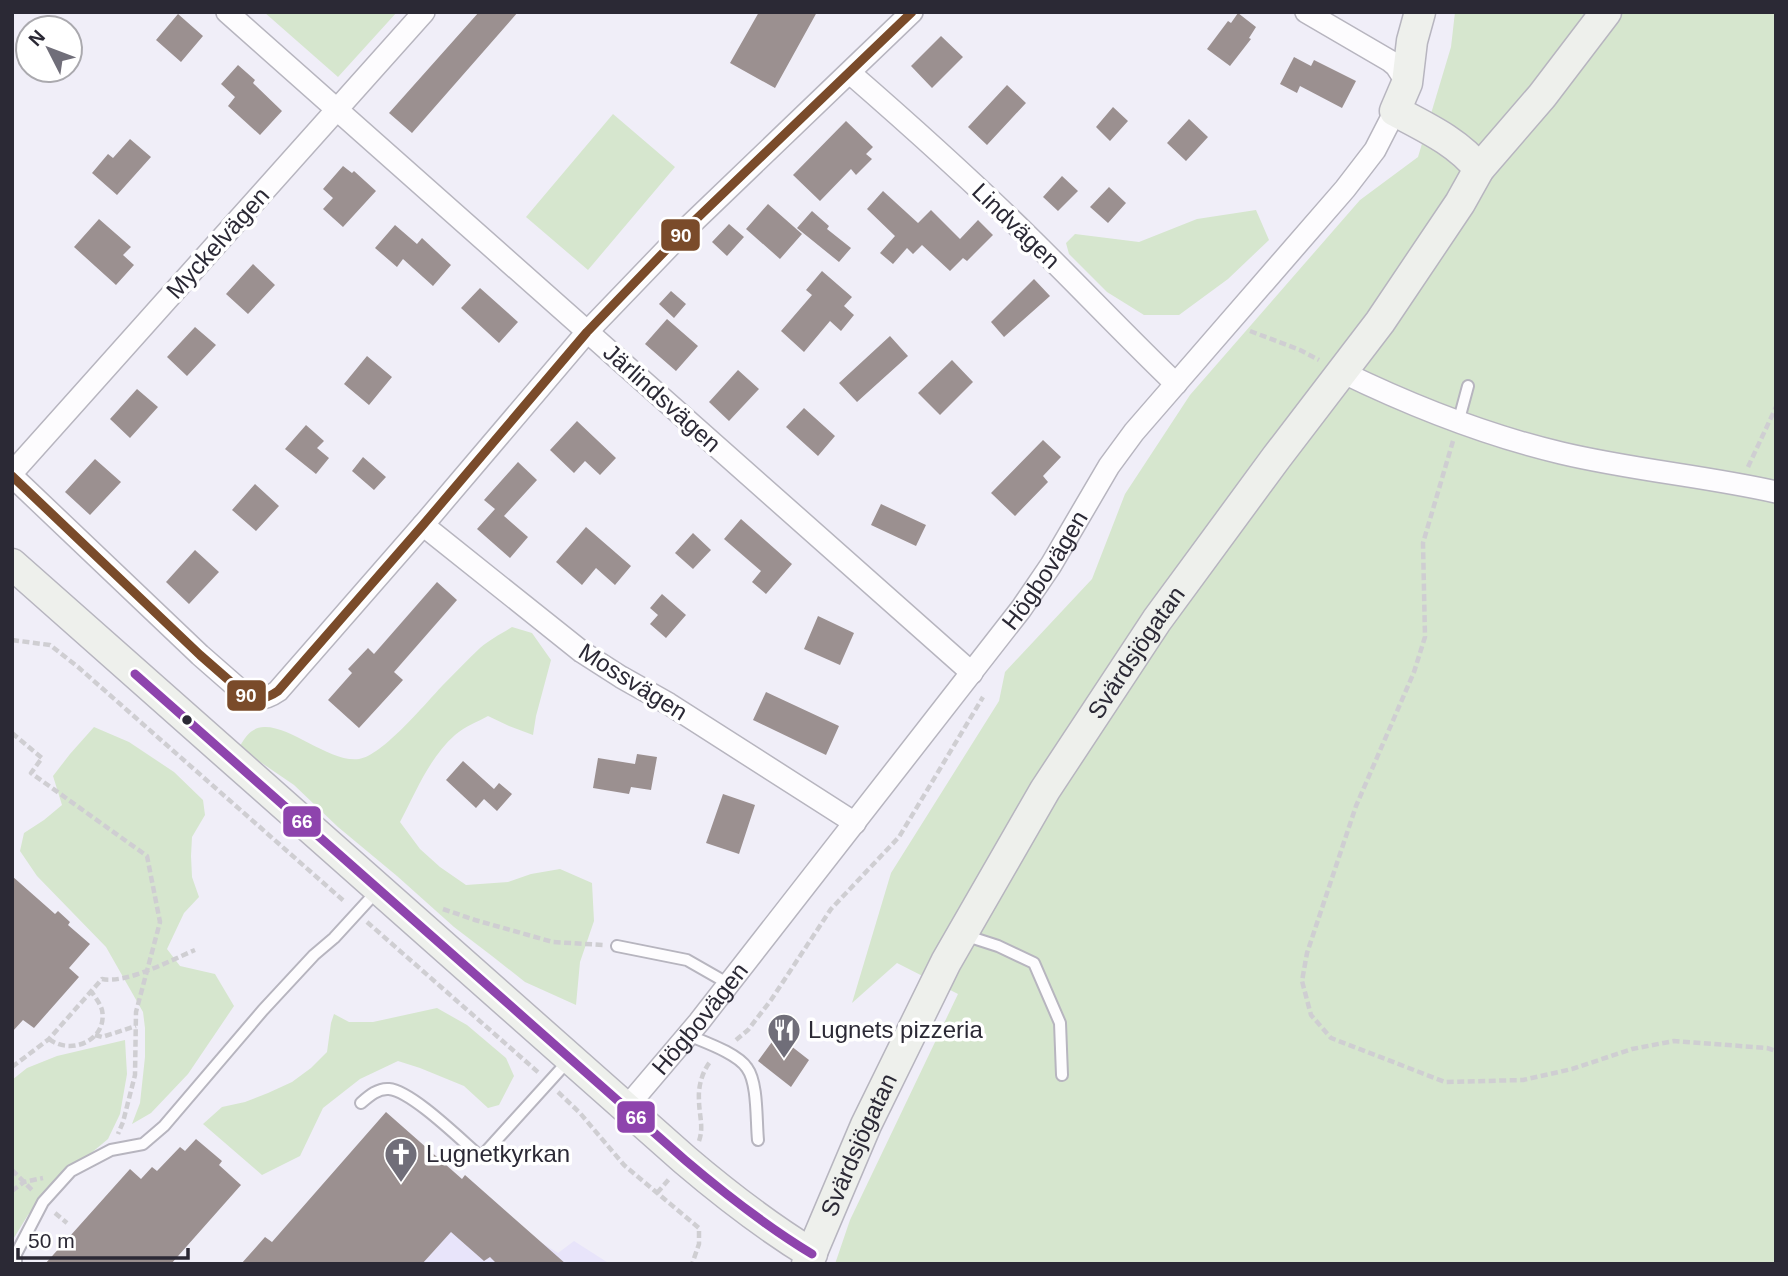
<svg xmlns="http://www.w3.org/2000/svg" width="1788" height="1276" font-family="Arial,sans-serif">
  <rect width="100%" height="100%" fill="#f0eef8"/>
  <path fill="#e8e4fa" d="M 474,1200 L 558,1253 L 574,1241 L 610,1264 L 419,1264 Z"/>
  <path fill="#d6e6ce" d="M 264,12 L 397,12 L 338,77 Z
    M 1455,12 L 1776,12 L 1776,1264 L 835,1264 L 850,1220 L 958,994 L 897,963 L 852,1003 L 891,873 L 999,701 L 1005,672 L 1092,579 L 1125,494 L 1190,395 L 1360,200 L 1418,157 L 1451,47 Z
    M 613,114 L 675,167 L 588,270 L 526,217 Z
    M 1256,210 L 1269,240 L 1228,279 L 1179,315 L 1144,315 L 1107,292 L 1069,254 L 1066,243 L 1075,234 L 1139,242 L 1197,219 Z
    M 512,627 L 532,633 L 551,660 L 536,716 L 533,735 L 509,726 L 488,716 C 477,722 464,727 455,735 C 429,758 416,792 400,822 L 420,849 L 440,867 L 466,885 L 508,882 L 531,874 L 560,869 L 592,883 L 594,921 L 580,962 L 576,1005 L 525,982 L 492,956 L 454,927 L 397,876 L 338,827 L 294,785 L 247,753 L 240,746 C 245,737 252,727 264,727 C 292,726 330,763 359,759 C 382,756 426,703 442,686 C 455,673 467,660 480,648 C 489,640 501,634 512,627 Z
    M 94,727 L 129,742 L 174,772 L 203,800 L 205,815 L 192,837 L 191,856 L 192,877 L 199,897 L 184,913 L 167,949 L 180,966 L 215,974 L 234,1006 L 188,1074 L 151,1113 L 132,1124 L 140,1103 L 145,1057 L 145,1028 L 143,1012 L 106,947 L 37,876 L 20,851 L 24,833 L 44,820 L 62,805 L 53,776 L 70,754 Z
    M 437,1008 L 467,1025 L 506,1058 L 514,1076 L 499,1105 L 488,1108 L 464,1086 L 420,1068 L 398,1061 L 360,1079 L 323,1108 L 300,1156 L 262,1175 L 203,1124 L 222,1107 L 245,1102 L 268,1093 L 292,1082 L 311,1068 L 327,1052 L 331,1023 L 334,1014 L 349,1022 L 373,1022 Z
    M 125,1040 L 127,1074 L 120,1114 L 108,1139 L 54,1184 L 28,1215 L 12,1241 L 12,1080 L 27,1068 L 57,1056 Z"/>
  <path fill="#9b9090" d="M 479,12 L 518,12 L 412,133 L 389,113 Z
    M 759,12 L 817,12 L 775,88 L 730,63 Z
    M 1238,13 L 1256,27 L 1249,38 L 1251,39 L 1230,66 L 1207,49 L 1228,21 L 1231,23 Z
    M 178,14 L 203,36 L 181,62 L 156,40 Z
    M 941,36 L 963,57 L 932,88 L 911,66 Z
    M 1294,57 L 1311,66 L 1314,60 L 1356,81 L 1342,108 L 1300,86 L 1297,93 L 1280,84 Z
    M 238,65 L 255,80 L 253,83 L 282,111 L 260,135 L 228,106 L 235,97 L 221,84 Z
    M 1007,85 L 1026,103 L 987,145 L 968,127 Z
    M 1113,107 L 1128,121 L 1110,141 L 1096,127 Z
    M 1189,119 L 1208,137 L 1186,161 L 1167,143 Z
    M 846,121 L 873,147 L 866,154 L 872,159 L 856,175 L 851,169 L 820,201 L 793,175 Z
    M 130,139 L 151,157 L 117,195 L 92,173 L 108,154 L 113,158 Z
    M 343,166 L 352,173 L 354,171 L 376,191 L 343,227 L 323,209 L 333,198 L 323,189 Z
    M 1062,176 L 1078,191 L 1058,211 L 1043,197 Z
    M 1109,187 L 1126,203 L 1108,223 L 1090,207 Z
    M 883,191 L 918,223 L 931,210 L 960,239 L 978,220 L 993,235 L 967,261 L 963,258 L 950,271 L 922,245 L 913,254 L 907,248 L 893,264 L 880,253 L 895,236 L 867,209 Z
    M 768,204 L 802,234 L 780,259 L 746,229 Z
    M 812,211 L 829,226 L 827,229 L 851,248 L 839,262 L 797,228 Z
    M 99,219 L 131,247 L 123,255 L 134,265 L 116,285 L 74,247 Z
    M 729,224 L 744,237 L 727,256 L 712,242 Z
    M 395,225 L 417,244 L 422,238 L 451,265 L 433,286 L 403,259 L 397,267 L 375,248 Z
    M 253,264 L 275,285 L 248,314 L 226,294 Z
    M 822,271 L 852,297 L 844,306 L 854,315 L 841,331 L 830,321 L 804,352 L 781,331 L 812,295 L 806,290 Z
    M 1034,279 L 1050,296 L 1004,337 L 991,322 Z
    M 480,288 L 518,322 L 499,343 L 461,308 Z
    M 671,291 L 686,304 L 674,318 L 659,304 Z
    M 667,319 L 698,346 L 676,371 L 645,344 Z
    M 195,327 L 216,345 L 187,376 L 167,357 Z
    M 890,336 L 908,356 L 857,402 L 839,383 Z
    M 367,356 L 392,377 L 369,405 L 344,384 Z
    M 952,360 L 973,382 L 940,415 L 918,393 Z
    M 738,370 L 759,389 L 729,421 L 709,402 Z
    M 137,389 L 158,407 L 130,438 L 110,419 Z
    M 804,408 L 835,436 L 818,456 L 786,427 Z
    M 577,421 L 616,458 L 600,475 L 585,461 L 574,473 L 550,450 Z
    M 306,425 L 324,441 L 317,448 L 329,458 L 316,474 L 285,449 Z
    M 1043,440 L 1061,457 L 1043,476 L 1048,482 L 1015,516 L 991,493 Z
    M 363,457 L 386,477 L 374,490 L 352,471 Z
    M 95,459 L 121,482 L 90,515 L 65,492 Z
    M 518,462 L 537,480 L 504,516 L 528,537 L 510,558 L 477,529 L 495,509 L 484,500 Z
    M 255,484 L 279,506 L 256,531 L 232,510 Z
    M 881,504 L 926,525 L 916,546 L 871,525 Z
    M 741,519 L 792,564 L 766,594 L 752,582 L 761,571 L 724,539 Z
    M 586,527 L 631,566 L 615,585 L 596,568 L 582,585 L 556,562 Z
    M 693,533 L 711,550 L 693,569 L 675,553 Z
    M 195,550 L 219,572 L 189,604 L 166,582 Z
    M 437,582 L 457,600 L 394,672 L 403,680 L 359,728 L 328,700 L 352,673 L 348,669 L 368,648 L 374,654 Z
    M 662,594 L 686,615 L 666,638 L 650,624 L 658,615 L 650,608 Z
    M 818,616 L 854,633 L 840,665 L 804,649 Z
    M 766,692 L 839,726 L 826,755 L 753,720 Z
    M 637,754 L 657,757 L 651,790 L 631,787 L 629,794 L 593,788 L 598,758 L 635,764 Z
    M 463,761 L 494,789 L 499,783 L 512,794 L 497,811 L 484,799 L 476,808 L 446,780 Z
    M 723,794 L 755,805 L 739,854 L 706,843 Z
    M 12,876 L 55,914 L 58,911 L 70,922 L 68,925 L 90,944 L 69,968 L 79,977 L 34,1028 L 23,1020 L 12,1032 Z
    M 777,1035 L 809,1060 L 791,1087 L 758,1061 Z
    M 386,1112 L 462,1179 L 465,1175 L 566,1264 L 497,1264 L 490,1257 L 484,1261 L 451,1232 L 422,1264 L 241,1264 L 265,1237 L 272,1242 Z
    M 196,1139 L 222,1161 L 219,1165 L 241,1185 L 171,1264 L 45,1264 L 130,1169 L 141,1179 L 152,1167 L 157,1171 L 180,1147 L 185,1151 Z"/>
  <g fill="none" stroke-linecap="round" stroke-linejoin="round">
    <defs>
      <path id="lane" d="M 1458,423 L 1468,386
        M 964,935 L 998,946 L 1034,963 L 1060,1023 L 1062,1075
        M 617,946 L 687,960 L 729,984
        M 688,1035 C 704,1042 737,1053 747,1068 C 758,1083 756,1120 758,1140
        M 361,1103 C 369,1096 378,1088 389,1089 C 412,1091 462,1141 481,1157 L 569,1060
        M 16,1264 L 16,1254 L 43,1202 L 71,1171 L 111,1150 L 143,1144 L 164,1126 L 263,1010 L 314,955 L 334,938 L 377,891"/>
      <g id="street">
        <path d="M 227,12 L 972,673"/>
        <path d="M 1306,12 L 1390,61 L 1396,66 L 1407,83"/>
        <path d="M 850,73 C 911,126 971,180 1028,236 C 1078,285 1126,336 1176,384"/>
        <path d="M 1342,372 C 1412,406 1485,435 1561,453 C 1632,470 1705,476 1776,492"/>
        <path d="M 12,473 L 424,12"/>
        <path d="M 12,476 L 200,655 L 248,697 C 259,701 268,698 278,691 L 423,525 L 587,332 L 688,227 L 912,12"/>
        <path d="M 423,525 L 582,652 L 621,677 L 669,704 L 855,823"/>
        <path id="s1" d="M 626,1108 L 699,1022 L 1021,609 L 1051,565 L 1109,466 L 1134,432 L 1345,189 L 1375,150 L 1395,111"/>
      </g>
      <g id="secondary">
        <path d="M 1420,12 L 1412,41 L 1407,83 L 1395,111 C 1425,127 1458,142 1479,169"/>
        <path d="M 12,564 L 685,1160 C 725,1194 766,1226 812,1254"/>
        <path id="s2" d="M 807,1264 L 866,1125 L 946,962 L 1045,790 L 1157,620 L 1276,458 L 1380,322 L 1460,203 L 1479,169 L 1542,96 L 1606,12"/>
      </g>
    </defs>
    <use href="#lane" stroke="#b7b5bf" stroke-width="14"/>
    <use href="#street" stroke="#b7b5bf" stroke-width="24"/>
    <use href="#secondary" stroke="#b7b5bf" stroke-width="33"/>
    <path stroke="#cfced2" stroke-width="4.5" stroke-dasharray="7 3.5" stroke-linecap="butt" d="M 1250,331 L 1300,350 L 1319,360
      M 1453,441 L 1423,543 L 1425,637 L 1414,672 L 1356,806 L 1307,953 L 1302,981 L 1311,1015 L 1331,1038 L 1445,1082 L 1523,1080 L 1572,1069 L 1632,1049 L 1674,1041 L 1767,1048 L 1776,1051
      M 1748,467 L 1776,407
      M 12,640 L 50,645 L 78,667 L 345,902
      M 12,733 L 42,758 L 31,773 L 147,856 L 160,922 L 136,1012 L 135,1075 L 123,1122 L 118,1134
      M 443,909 L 475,920 L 553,942 L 604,945
      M 367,922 L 539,1073
      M 95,1035 L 102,1037 L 136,1026
      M 49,1039 C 71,1056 108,1040 102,1010 C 100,1003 95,997 91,991
      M 736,1040 L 748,1030 L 771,1000 L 831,909 L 899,837 L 983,697
      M 12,1067 L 49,1039 L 102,979 C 127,984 171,960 195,950
      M 558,1092 L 580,1113 L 624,1165 L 699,1228 L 699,1244 L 692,1264
      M 699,1141 C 704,1127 699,1115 699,1100 C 698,1087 702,1072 710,1062
      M 12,1170 L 34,1192
      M 12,1191 L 24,1182 L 43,1178
      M 657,1193 L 670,1178
      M 55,1213 L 67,1223"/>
    <use href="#lane" stroke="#fdfcfe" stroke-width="10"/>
    <use href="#street" stroke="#fdfcfe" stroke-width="21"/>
    <use href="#secondary" stroke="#eef0ec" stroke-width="30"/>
    <defs>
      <path id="bus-1" d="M 12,476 L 200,655 L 248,697 C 259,701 268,698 278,691 L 423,525 L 587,332 L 688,227 L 912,12"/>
      <path id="bus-2" d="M 135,674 L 685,1160 C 725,1194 766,1226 812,1254"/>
    </defs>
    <use href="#bus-1" stroke="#fff" stroke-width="14"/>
    <use href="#bus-2" stroke="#fff" stroke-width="14"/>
    <use href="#bus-1" stroke="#7a4b2a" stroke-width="9"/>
    <use href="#bus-2" stroke="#8e44ad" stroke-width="9"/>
  </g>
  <defs>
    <symbol id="restaurant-pin" viewBox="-11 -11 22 30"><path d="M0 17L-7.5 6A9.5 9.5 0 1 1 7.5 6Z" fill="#706e79" stroke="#fff"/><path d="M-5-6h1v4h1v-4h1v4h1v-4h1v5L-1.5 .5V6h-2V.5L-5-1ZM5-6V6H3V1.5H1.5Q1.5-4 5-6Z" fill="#fff"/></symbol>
    <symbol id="church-pin" viewBox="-11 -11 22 30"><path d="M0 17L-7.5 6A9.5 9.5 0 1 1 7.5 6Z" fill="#706e79" stroke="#fff"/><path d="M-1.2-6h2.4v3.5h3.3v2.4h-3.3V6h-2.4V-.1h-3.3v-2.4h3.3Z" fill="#fff"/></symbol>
  </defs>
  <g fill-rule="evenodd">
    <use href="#restaurant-pin" x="765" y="1011" width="38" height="52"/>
    <use href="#church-pin" x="382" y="1135" width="38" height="52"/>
  </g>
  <circle fill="#2b2935" stroke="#fff" stroke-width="2.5" cx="187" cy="720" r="6"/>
  <g text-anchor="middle" stroke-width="7" stroke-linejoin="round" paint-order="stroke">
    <g font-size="24" fill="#2b2935" stroke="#fff">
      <text transform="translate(1016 226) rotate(44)" y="8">Lindvägen</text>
      <text transform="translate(218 243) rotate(-48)" y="8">Myckelvägen</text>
      <text transform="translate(662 398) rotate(42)" y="8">Järlindsvägen</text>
      <text dy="8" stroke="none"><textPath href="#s1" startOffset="682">Högbovägen</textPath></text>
      <text dy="8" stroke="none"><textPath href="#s2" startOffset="696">Svärdsjögatan</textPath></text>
      <text transform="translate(633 682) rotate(32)" y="8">Mossvägen</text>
      <text dy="8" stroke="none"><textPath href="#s1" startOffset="116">Högbovägen</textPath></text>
      <text dy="8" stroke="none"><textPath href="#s2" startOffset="130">Svärdsjögatan</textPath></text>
    </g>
    <g font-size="24" fill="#2b2935" stroke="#fff" text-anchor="start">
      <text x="808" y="1038">Lugnets pizzeria</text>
      <text x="426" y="1162">Lugnetkyrkan</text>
    </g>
  </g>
  <g stroke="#fff" stroke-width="2.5">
    <rect x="660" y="218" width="41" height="34" rx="7" fill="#7a4b2a"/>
    <rect x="226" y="679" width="41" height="33" rx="7" fill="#7a4b2a"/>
    <rect x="282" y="805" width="40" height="33" rx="7" fill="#8e44ad"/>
    <rect x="616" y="1100" width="40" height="34" rx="7" fill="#8e44ad"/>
  </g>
  <g font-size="19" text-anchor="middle" font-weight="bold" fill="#fff">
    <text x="681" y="242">90</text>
    <text x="246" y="702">90</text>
    <text x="302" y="828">66</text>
    <text x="636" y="1124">66</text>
  </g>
  <rect width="1788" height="1276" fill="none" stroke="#2b2935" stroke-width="28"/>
  <g transform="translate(49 49) rotate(312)"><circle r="33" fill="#ffffff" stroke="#aaa9ae" stroke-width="2"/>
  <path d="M0-5L12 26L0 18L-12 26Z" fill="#706e79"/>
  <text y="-10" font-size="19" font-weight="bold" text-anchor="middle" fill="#2b2935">N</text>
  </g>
  <path d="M18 1248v10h170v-10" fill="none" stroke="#2b2935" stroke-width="3.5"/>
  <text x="28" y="1248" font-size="21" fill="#2b2935" stroke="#ffffff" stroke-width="5" paint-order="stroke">50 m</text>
</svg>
